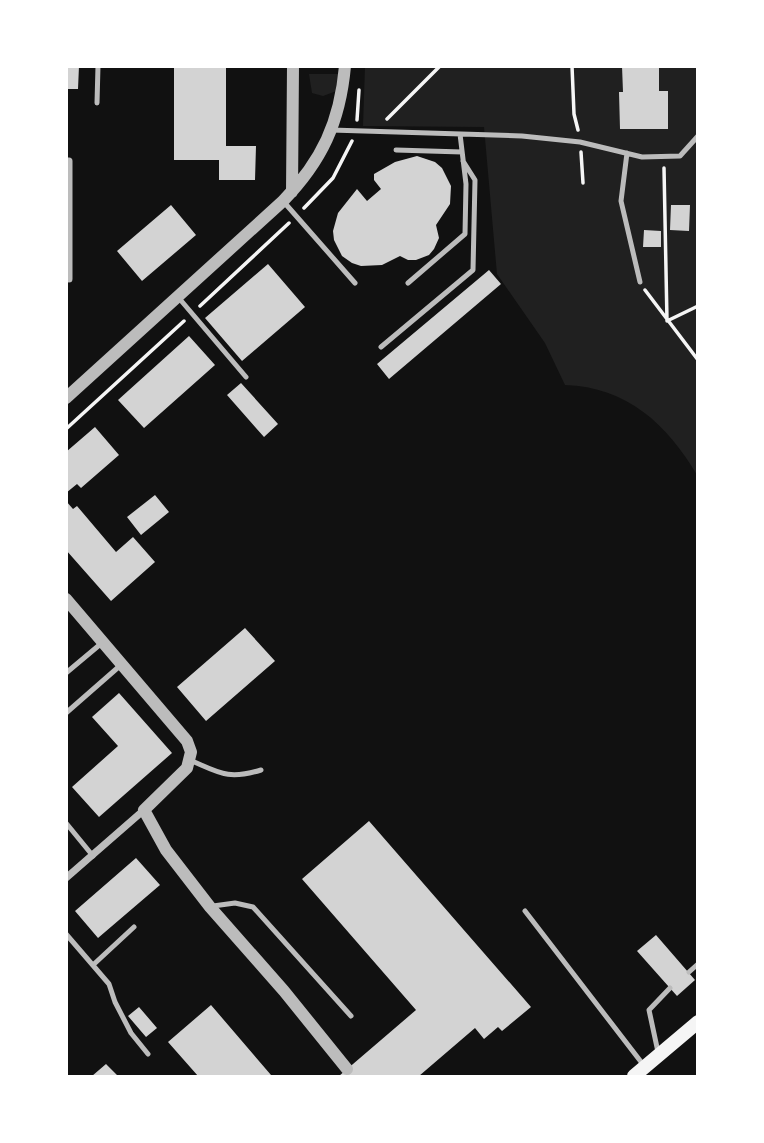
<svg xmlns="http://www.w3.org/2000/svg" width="764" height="1143" font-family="'Source Sans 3',sans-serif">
  <rect width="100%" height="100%" fill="#111"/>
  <path fill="#202020" d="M 365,67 L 697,67 L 697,475 C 667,424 627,387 565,385 L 545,343 L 497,274 L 484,127 L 363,126 Z
    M 309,74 L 339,74 L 339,90 L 323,96 L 312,93 Z"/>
  <path fill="#d3d3d3" d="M 66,66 L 79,66 L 78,89 L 66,89 Z
    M 174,66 L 226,66 L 226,146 L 256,146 L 255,180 L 219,180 L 219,160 L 174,160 Z
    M 622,66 L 659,66 L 659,91 L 668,91 L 668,129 L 620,129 L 619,92 L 623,92 Z
    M 417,156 L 435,162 L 442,168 L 451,186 L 450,204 L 436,225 L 439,238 L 434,249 L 429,255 L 416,260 L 408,260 L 400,256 L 382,265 L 361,266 L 352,263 L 342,256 L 334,240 L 333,231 L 338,213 L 357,189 L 367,201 L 381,189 L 374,180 L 374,174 L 395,162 Z
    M 171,205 L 196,235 L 142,281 L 117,251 Z
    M 671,205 L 690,205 L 689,231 L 670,230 Z
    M 644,230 L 661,231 L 661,247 L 643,247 Z
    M 268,264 L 305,307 L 242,361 L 205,318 Z
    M 489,270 L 501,284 L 389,379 L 377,364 Z
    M 189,336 L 215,365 L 144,428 L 118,400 Z
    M 241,383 L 278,424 L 264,437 L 227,395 Z
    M 95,427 L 119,455 L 81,488 L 77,484 L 66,493 L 66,452 Z
    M 155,495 L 169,512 L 141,535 L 127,517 Z
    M 66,501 L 73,509 L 77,506 L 116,552 L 133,537 L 155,562 L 111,601 L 66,550 Z
    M 245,628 L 275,661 L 206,721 L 177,687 Z
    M 119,693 L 172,753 L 99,817 L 72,787 L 118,746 L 92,717 Z
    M 369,821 L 531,1007 L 502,1031 L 498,1027 L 484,1039 L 475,1028 L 419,1076 L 339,1076 L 416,1010 L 302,879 Z
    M 136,858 L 160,885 L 98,938 L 75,911 Z
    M 656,935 L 695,980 L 677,996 L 637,951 Z
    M 211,1005 L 271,1075 L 269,1076 L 198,1076 L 168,1042 Z
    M 139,1007 L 157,1028 L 146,1037 L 128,1016 Z
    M 106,1064 L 118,1076 L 92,1076 Z"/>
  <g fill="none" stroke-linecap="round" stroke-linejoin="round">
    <path stroke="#f5f5f5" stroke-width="3.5" d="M 572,66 L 574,114 L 578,130
      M 387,119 L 440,66
      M 357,120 L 359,90
      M 581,152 L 583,183
      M 664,168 L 667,321 L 698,306
      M 698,189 L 698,219
      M 304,208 L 333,178 L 352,141
      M 645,290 L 698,360
      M 200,306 L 289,223
      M 66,429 L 184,321"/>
    <path stroke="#bcbcbc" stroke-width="5" d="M 97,103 L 98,66
      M 331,130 L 522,136 L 580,142 L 642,157 L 680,156 L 698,136
      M 396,150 L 462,152
      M 627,153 L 621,201 L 640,282
      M 283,201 L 355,283
      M 408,283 L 465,234 L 466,184 L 460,134
      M 178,297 L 246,377
      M 381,347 L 473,270 L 475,180 L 463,161
      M 66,673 L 103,642
      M 66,713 L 122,664
      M 190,760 C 220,773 228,780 261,770
      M 66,823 L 93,856
      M 213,906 L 235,903 L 253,907 L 351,1016
      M 525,911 L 645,1067
      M 66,934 L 109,984 L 115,1002 L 131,1033 L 148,1054
      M 93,965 L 134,927
      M 689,972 L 698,964
      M 658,1052 L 649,1010 L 670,988"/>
    <path stroke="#bcbcbc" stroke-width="7" d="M 66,161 L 69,161 L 69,279 L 69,220
      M 66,878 L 144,810"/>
    <path stroke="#bcbcbc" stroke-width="12" d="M 292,192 L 293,66
      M 66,398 L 283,201 C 322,161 340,122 345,66
      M 66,599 L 187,741 L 191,752 L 187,768 L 144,810 L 166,850 L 210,907 L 284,991 L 347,1069"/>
    <path stroke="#f5f5f5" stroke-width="14" d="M 634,1076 L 698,1022"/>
  </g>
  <rect width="764" height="1143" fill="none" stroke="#ffffff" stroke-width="136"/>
</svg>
